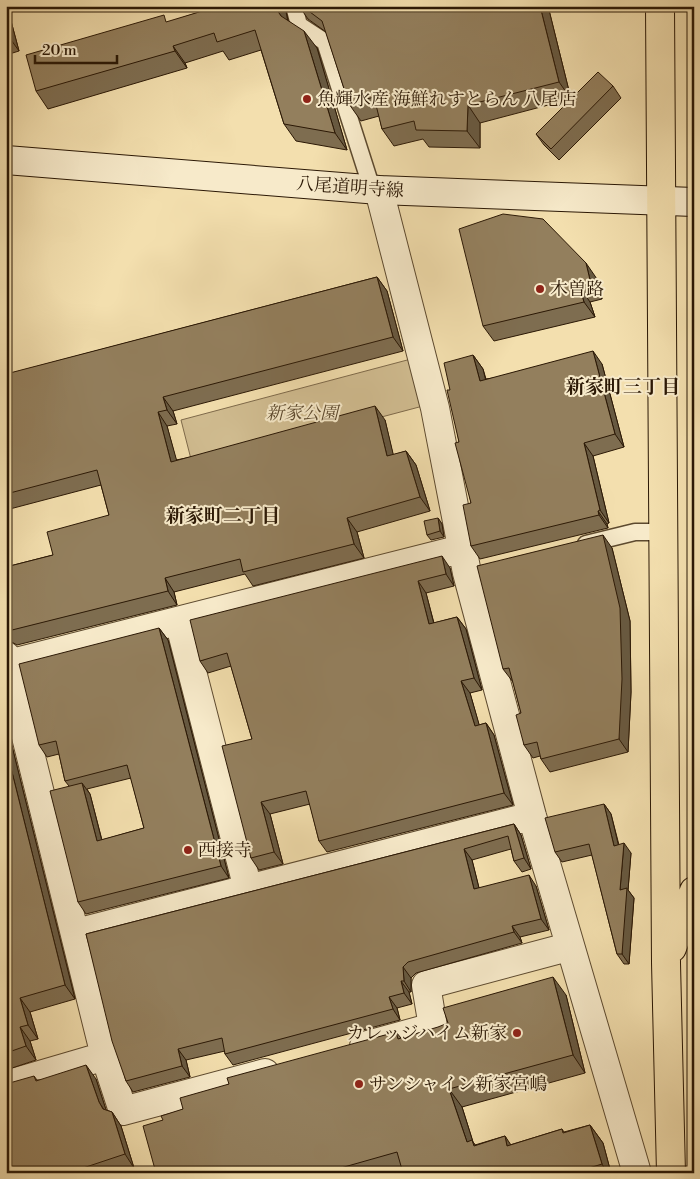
<svg xmlns="http://www.w3.org/2000/svg" width="700" height="1179" font-family="'Libre Bodoni','Noto Serif JP',serif">
  <rect width="100%" height="100%" fill="#f3dfae"/>
  <filter id="stains"><feTurbulence type="fractalNoise" baseFrequency=".004" numOctaves="4"/><feColorMatrix values="0 0 0 0 .2 0 0 0 0 .09 0 0 0 0 .02 0 0 0 .5 -.17"/></filter>
  <radialGradient id="worn" r=".72"><stop offset=".6" stop-color="#630" stop-opacity="0"/><stop offset="1" stop-color="#630" stop-opacity=".3"/></radialGradient>
  <path fill="#d1bd91" stroke="#7e6a4b" d="M 411,359 L 423,406 L 193,467 L 181,420 Z"/>
  <g fill="none" stroke-linecap="round" stroke-linejoin="round">
    <defs>
      <path id="lane" d="M 294,6 L 299,25 L 325,42 L 372,189
        M 586,544 L 635,532 L 663,532"/>
      <path id="street" d="M 379,190 L 435,408 L 467,573 L 532,816 L 637,1173
        M 179,621 L 248,889
        M 6,656 L 105,1056 L 123,1111 L 265,1073
        M 8,664 L 461,549
        M 76,933 L 532,816
        M 364,1046 L 433,1027 L 426,985 L 568,947
        M 6,1085 L 105,1056"/>
      <path id="secondary" d="M 6,160 L 379,190 L 694,202"/>
      <path id="primary" d="M 660,6 L 666,963 L 671,1173
        M 672,948 L 694,891"/>
    </defs>
    <use href="#lane" stroke="#5d4a2f" stroke-width="19"/>
    <use href="#street" stroke="#5d4a2f" stroke-width="30"/>
    <use href="#secondary" stroke="#2b1805" stroke-width="30"/>
    <use href="#primary" stroke="#2b1805" stroke-width="30"/>
    <use href="#lane" stroke="#f7eaca" stroke-width="16"/>
    <use href="#street" stroke="#f7eaca" stroke-width="28"/>
    <use href="#secondary" stroke="#f7eaca" stroke-width="28"/>
    <use href="#primary" stroke="#f3dfae" stroke-width="28"/>
  </g>
  <path fill="#7e6d50" stroke="#2b1805" fill-rule="evenodd" d="M 6,6 L 7,6 L 19,51 L 6,55 Z
    M 208,6 L 285,6 L 288,20 L 317,48 L 347,150 L 296,141 L 284,124 L 261,50 L 229,60 L 223,51 L 185,63 L 187,68 L 48,109 L 36,91 L 169,22 L 209,9 Z
    M 299,6 L 548,6 L 571,99 L 480,123 L 480,148 L 429,147 L 423,139 L 394,146 L 382,129 L 379,116 L 361,121 L 349,104 L 326,32 L 308,19 Z
    M 613,86 L 621,98 L 559,160 L 544,145 L 536,134 Z
    M 377,277 L 387,291 L 403,351 L 173,411 L 177,424 L 167,426 L 176,460 L 385,420 L 393,455 L 406,451 L 416,465 L 430,511 L 357,532 L 364,558 L 253,586 L 245,574 L 174,592 L 177,605 L 17,645 L 10,641 L 6,641 L 6,567 L 53,555 L 109,515 L 101,485 L 6,510 L 6,367 L 8,374 Z
    M 597,279 L 602,299 L 590,302 L 595,317 L 494,341 L 483,326 Z
    M 473,355 L 483,369 L 486,379 L 602,364 L 624,447 L 593,456 L 609,523 L 607,524 L 608,528 L 480,559 L 471,546 L 471,503 L 459,442 L 450,390 Z
    M 438,518 L 442,524 L 444,537 L 431,540 L 427,535 Z
    M 612,548 L 630,621 L 631,692 L 628,752 L 550,772 L 541,759 L 540,756 L 533,758 L 524,745 L 521,713 L 513,682 L 503,669 Z
    M 450,568 L 454,586 L 426,593 L 434,623 L 457,617 L 466,629 L 482,690 L 470,693 L 479,725 L 486,723 L 494,735 L 513,805 L 327,852 L 319,841 L 310,804 L 270,814 L 283,864 L 259,870 L 251,858 L 252,739 L 231,666 L 208,673 L 200,661 Z
    M 159,628 L 168,640 L 229,878 L 86,914 L 78,902 L 69,786 L 65,781 L 59,754 L 47,757 L 39,745 ZM 131,778 L 144,828 L 102,840 L 90,794 L 87,789 Z
    M 6,722 L 75,999 L 30,1012 L 38,1039 L 30,1041 L 36,1060 L 6,1070 Z
    M 604,804 L 611,814 L 619,845 L 631,853 L 628,890 L 634,898 L 629,964 L 624,964 L 617,954 L 592,855 L 562,862 L 555,852 Z
    M 514,824 L 521,835 L 531,869 L 522,872 L 514,861 L 511,849 L 472,860 L 479,888 L 536,886 L 549,930 L 520,937 L 522,943 L 416,973 L 411,978 L 411,992 L 409,992 L 412,1004 L 397,1008 L 400,1020 L 233,1065 L 225,1054 L 225,1051 L 186,1060 L 190,1077 L 133,1092 L 126,1081 L 86,934 Z
    M 566,995 L 585,1073 L 462,1107 L 473,1142 L 475,1145 L 505,1136 L 510,1145 L 562,1129 L 564,1132 L 590,1125 L 603,1143 L 611,1173 L 403,1173 L 403,1172 L 400,1173 L 156,1173 L 163,1120 L 229,1084 L 396,1032 L 401,1038 Z
    M 34,1076 L 37,1080 L 96,1079 L 106,1110 L 112,1112 L 121,1126 L 134,1168 L 120,1173 L 6,1173 Z"/>
  <path fill="#675941" stroke="#2b1805" d="M 6,6 L 7,6 L 19,51 L 9,37 L 6,26 Z
    M 276,6 L 285,6 L 289,28 L 277,10 Z
    M 540,6 L 548,6 L 571,99 L 559,82 Z
    M 304,31 L 317,48 L 347,150 L 335,133 Z
    M 173,46 L 185,63 L 187,68 L 175,51 Z
    M 468,105 L 480,123 L 480,148 L 467,131 Z
    M 586,263 L 597,279 L 602,299 L 591,284 Z
    M 377,277 L 387,291 L 403,351 L 393,337 Z
    M 579,286 L 590,302 L 595,317 L 584,302 Z
    M 593,351 L 602,364 L 624,447 L 615,434 Z
    M 473,355 L 483,369 L 489,394 L 480,381 Z
    M 163,397 L 173,411 L 177,424 L 167,410 Z
    M 375,406 L 385,420 L 397,470 L 387,456 Z
    M 158,412 L 167,426 L 181,476 L 171,462 Z
    M 584,443 L 593,456 L 609,523 L 600,510 Z
    M 406,451 L 416,465 L 430,511 L 420,497 Z
    M 598,511 L 607,524 L 608,528 L 599,515 Z
    M 347,518 L 357,532 L 364,558 L 354,544 Z
    M 438,518 L 442,524 L 444,537 L 440,531 Z
    M 603,535 L 612,548 L 630,621 L 631,692 L 628,752 L 619,739 Z
    M 442,556 L 450,568 L 454,586 L 446,574 Z
    M 165,578 L 174,592 L 177,605 L 168,591 Z
    M 418,581 L 426,593 L 437,636 L 429,624 Z
    M 457,617 L 466,629 L 482,690 L 474,678 Z
    M 159,628 L 168,640 L 229,878 L 221,866 Z
    M 461,681 L 470,693 L 483,738 L 475,726 Z
    M 6,722 L 75,999 L 65,985 L 6,748 Z
    M 486,723 L 494,735 L 513,805 L 504,793 Z
    M 82,783 L 90,794 L 105,853 L 97,841 Z
    M 261,802 L 270,814 L 283,864 L 274,852 Z
    M 604,804 L 611,814 L 621,856 L 614,846 Z
    M 514,824 L 521,835 L 531,869 L 524,858 Z
    M 624,843 L 631,853 L 628,890 L 634,898 L 629,964 L 622,954 L 620,890 Z
    M 464,849 L 472,860 L 482,900 L 474,889 Z
    M 529,875 L 536,886 L 549,930 L 541,919 Z
    M 512,926 L 520,937 L 522,943 L 514,932 Z
    M 403,967 L 411,978 L 411,992 L 404,981 Z
    M 553,977 L 566,995 L 585,1073 L 573,1055 Z
    M 401,981 L 409,992 L 412,1004 L 404,993 Z
    M 389,997 L 397,1008 L 400,1020 L 393,1009 Z
    M 20,998 L 30,1012 L 38,1039 L 28,1025 Z
    M 20,1027 L 30,1041 L 36,1060 L 26,1046 Z
    M 178,1049 L 186,1060 L 190,1077 L 182,1066 Z
    M 86,1065 L 96,1079 L 108,1116 L 99,1102 Z
    M 449,1089 L 462,1107 L 473,1142 L 485,1158 L 467,1142 Z
    M 112,1112 L 121,1126 L 134,1168 L 125,1154 Z
    M 590,1125 L 603,1143 L 611,1173 L 607,1173 L 602,1164 Z
    M 505,1136 L 517,1154 L 507,1146 Z"/>
  <path fill="#937f5d" stroke="#2b1805" d="M 208,6 L 276,6 L 277,10 L 281,16 L 304,31 L 335,133 L 284,124 L 255,30 L 217,42 L 214,33 L 173,46 L 175,51 L 36,91 L 26,55 L 164,15 L 166,22 L 209,9 Z
    M 302,6 L 540,6 L 559,82 L 468,105 L 467,131 L 416,130 L 414,121 L 382,129 L 374,97 L 349,104 L 322,21 Z
    M 6,26 L 9,37 L 6,38 Z
    M 598,72 L 613,86 L 551,149 L 536,134 Z
    M 503,214 L 543,219 L 586,263 L 591,284 L 579,286 L 584,302 L 483,326 L 459,229 Z
    M 377,277 L 393,337 L 163,397 L 167,410 L 158,412 L 171,462 L 375,406 L 387,456 L 406,451 L 420,497 L 347,518 L 354,544 L 243,572 L 240,559 L 165,578 L 168,591 L 8,631 L 6,631 L 6,567 L 53,555 L 47,532 L 109,515 L 97,470 L 6,494 L 6,374 Z
    M 593,351 L 615,434 L 584,443 L 600,510 L 598,511 L 599,515 L 471,546 L 463,505 L 471,503 L 455,443 L 459,442 L 447,390 L 450,390 L 444,363 L 473,355 L 480,381 Z
    M 438,518 L 440,531 L 427,535 L 424,521 Z
    M 603,535 L 620,608 L 622,679 L 619,739 L 541,759 L 537,742 L 524,745 L 516,715 L 521,713 L 509,668 L 503,669 L 477,566 Z
    M 442,556 L 446,574 L 418,581 L 429,624 L 457,617 L 474,678 L 461,681 L 475,726 L 486,723 L 504,793 L 319,841 L 306,791 L 261,802 L 274,852 L 251,858 L 222,746 L 252,739 L 227,653 L 200,661 L 190,620 Z
    M 159,628 L 221,866 L 78,902 L 50,791 L 82,783 L 97,841 L 144,828 L 127,765 L 65,781 L 56,741 L 39,745 L 19,664 Z
    M 6,748 L 65,985 L 20,998 L 28,1025 L 20,1027 L 26,1046 L 6,1053 Z
    M 604,804 L 614,846 L 624,843 L 620,890 L 627,888 L 622,954 L 617,954 L 589,844 L 555,852 L 545,818 Z
    M 514,824 L 524,858 L 514,861 L 508,836 L 464,849 L 474,889 L 529,875 L 541,919 L 512,926 L 514,932 L 408,962 L 403,967 L 404,981 L 401,981 L 404,993 L 389,997 L 393,1009 L 225,1054 L 222,1038 L 178,1049 L 182,1066 L 126,1081 L 112,1041 L 86,934 Z
    M 553,977 L 573,1055 L 449,1089 L 467,1142 L 472,1140 L 474,1146 L 505,1136 L 507,1146 L 562,1129 L 563,1133 L 590,1125 L 602,1164 L 573,1173 L 403,1173 L 397,1152 L 323,1173 L 156,1173 L 143,1126 L 163,1120 L 161,1116 L 183,1109 L 180,1098 L 229,1084 L 227,1078 L 396,1032 L 398,1039 L 438,1027 L 448,1023 L 443,1008 Z
    M 86,1065 L 99,1102 L 103,1109 L 112,1112 L 125,1154 L 68,1173 L 6,1173 L 6,1084 L 34,1076 L 36,1081 Z"/>
  <g fill="#8f2418" stroke="#f7eaca" stroke-width="2">
    <circle cx="307" cy="99" r="5"/>
    <circle cx="540" cy="289" r="5"/>
    <circle cx="188" cy="850" r="5"/>
    <circle cx="517" cy="1033" r="5"/>
    <circle cx="359" cy="1084" r="5"/>
  </g>
  <g text-anchor="middle" stroke-width="4" stroke-linejoin="round" paint-order="stroke">
    <g font-size="18" fill="#2b1805" stroke="#f7eaca" text-anchor="start">
      <text x="317" y="105">魚輝水産 海鮮れすとらん 八尾店</text>
      <text x="550" y="295">木曽路</text>
      <text x="198" y="856">西接寺</text>
      <text x="507" y="1039" text-anchor="end">カレッジハイム新家</text>
      <text x="369" y="1090">サンシャイン新家宮嶋</text>
    </g>
    <g font-size="18" fill="#2b1805" stroke="#f7eaca">
      <text transform="translate(350 187) rotate(4)" y="6">八尾道明寺線</text>
    </g>
    <g font-size="18" font-style="italic" fill="#5d4a2f" stroke="#f7eaca">
      <text x="302" y="419">新家公園</text>
    </g>
    <g font-size="19" font-weight="bold" fill="#2b1805" stroke="#f7eaca">
      <text x="623" y="393">新家町三丁目</text>
      <text x="223" y="522">新家町二丁目</text>
    </g>
  </g>
  <rect width="700" height="1179" fill="none" stroke="#f3dfae" stroke-width="25"/>
  <rect x="8" y="8" width="685" height="1164" fill="none" stroke="#2b1805" stroke-width="2.5"/>
  <rect x="12" y="12" width="675" height="1154" fill="none" stroke="#2b1805"/>
  <path d="M35 55v8h82v-8" fill="none" stroke="#2b1805" stroke-width="2.5"/>
  <text x="42" y="55" font-size="15" fill="#2b1805" stroke="#f7eaca" stroke-width="4" paint-order="stroke">20 m</text>
  <rect width="100%" height="100%" filter="url(#stains)"/>
  <rect width="100%" height="100%" fill="url(#worn)"/>
</svg>
